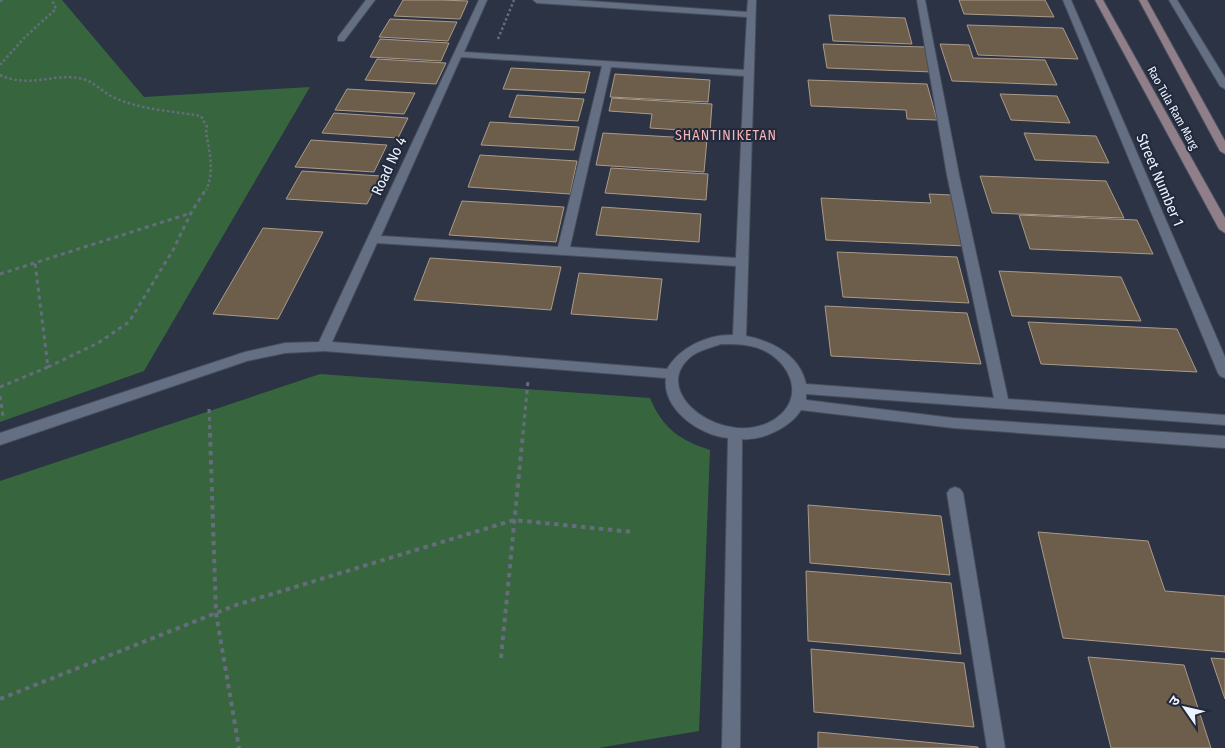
<svg xmlns="http://www.w3.org/2000/svg" width="1225" height="748" font-family="'Fira Sans Condensed','Noto Sans Devanagari',sans-serif">
  <rect width="100%" height="100%" fill="#2b3345"/>
  <path fill="#37663e" d="M 0,0 L 62,0 L 144,97 L 310,87 L 144,371 L 0,422 Z
    M 320,374 L 650,398 C 663,429 680,440 710,450 L 699,731 L 598,748 L 0,748 L 0,481 Z"/>
  <path fill="#6d5d4b" stroke="#ab9a87" d="M 403,0 L 442,0 L 468,1 L 460,19 L 394,16 Z
    M 959,0 L 1045,0 L 1054,17 L 964,14 Z
    M 829,15 L 905,18 L 912,44 L 833,41 Z
    M 390,19 L 457,22 L 448,41 L 379,37 Z
    M 967,25 L 1063,28 L 1078,59 L 978,55 Z
    M 380,39 L 449,43 L 441,61 L 370,57 Z
    M 823,44 L 925,47 L 933,72 L 827,68 Z
    M 940,44 L 969,45 L 973,58 L 1045,60 L 1057,85 L 952,81 Z
    M 377,59 L 446,63 L 436,84 L 365,80 Z
    M 511,68 L 590,72 L 585,93 L 503,89 Z
    M 615,74 L 710,80 L 708,102 L 610,97 Z
    M 808,80 L 927,84 L 937,120 L 907,119 L 906,110 L 811,106 Z
    M 347,89 L 415,93 L 404,114 L 335,110 Z
    M 1000,94 L 1057,96 L 1070,123 L 1011,120 Z
    M 517,95 L 584,99 L 578,121 L 509,117 Z
    M 612,98 L 712,104 L 710,132 L 650,128 L 652,114 L 609,111 Z
    M 334,113 L 408,118 L 398,138 L 322,133 Z
    M 490,122 L 579,127 L 574,150 L 481,145 Z
    M 603,133 L 707,139 L 704,172 L 596,165 Z
    M 1024,133 L 1096,136 L 1109,163 L 1035,160 Z
    M 311,140 L 387,145 L 374,172 L 295,167 Z
    M 480,155 L 577,161 L 570,194 L 468,187 Z
    M 611,168 L 708,174 L 706,200 L 605,193 Z
    M 302,171 L 381,176 L 367,204 L 286,199 Z
    M 980,176 L 1106,181 L 1124,218 L 992,213 Z
    M 929,194 L 952,195 L 966,246 L 826,240 L 821,198 L 931,203 Z
    M 462,201 L 564,207 L 556,242 L 449,235 Z
    M 602,207 L 701,214 L 699,242 L 596,235 Z
    M 1019,215 L 1137,220 L 1153,254 L 1030,249 Z
    M 263,228 L 323,232 L 278,319 L 213,314 Z
    M 837,252 L 957,257 L 969,303 L 843,297 Z
    M 430,258 L 561,267 L 551,310 L 414,300 Z
    M 999,271 L 1121,277 L 1141,321 L 1012,316 Z
    M 579,273 L 662,279 L 657,320 L 571,314 Z
    M 825,306 L 967,313 L 981,364 L 831,356 Z
    M 1028,322 L 1177,329 L 1197,372 L 1041,364 Z
    M 808,505 L 941,516 L 950,575 L 810,563 Z
    M 1038,532 L 1148,541 L 1165,591 L 1225,596 L 1225,652 L 1063,638 Z
    M 806,571 L 951,583 L 961,654 L 808,641 Z
    M 811,649 L 964,663 L 974,727 L 814,712 Z
    M 1088,657 L 1184,665 L 1211,748 L 1111,748 Z
    M 1211,658 L 1225,659 L 1225,699 Z
    M 818,732 L 978,747 L 978,748 L 818,748 Z"/>
  <g fill="none" stroke-linecap="round" stroke-linejoin="round">
    <defs>
      <path id="minor" d="M 366,0 L 375,0 L 344,41 L 338,41 L 338,37 Z
        M 479,0 L 487,0 L 464,52 L 744,70 L 747,17 L 537,3 L 533,0 L 575,0 L 747,12 L 748,0 L 756,0 L 746,336 C 772,341 800,355 806,384 L 994,398 L 947,175 L 917,0 L 925,0 L 959,175 L 1008,399 L 1225,415 L 1225,425 L 806,394 L 806,400 L 953,418 L 1225,436 L 1225,448 L 953,428 L 801,410 C 791,427 762,441 742,439 L 740,748 L 722,748 L 728,438 C 699,435 662,409 666,378 L 324,351 L 285,353 L 247,361 L 0,445 L 0,433 L 245,352 L 285,343 L 319,342 ZM 461,57 L 602,66 L 558,247 L 381,236 ZM 611,67 L 744,76 L 736,258 L 570,247 ZM 377,243 L 736,266 L 733,335 C 708,334 680,347 667,369 L 332,342 ZM 721,344 C 735,344 750,344 763,350 C 791,363 806,398 775,419 C 727,451 644,392 693,355 C 701,350 713,347 721,344 Z
        M 1063,0 L 1071,0 L 1225,357 L 1225,378 L 1220,376 L 1218,373 Z
        M 1169,0 L 1177,0 L 1225,78 L 1225,89 L 1220,86 Z
        M 955,487 L 960,489 L 963,493 L 1005,748 L 987,748 L 947,493 L 950,489 Z"/>
      <path id="secondary" d="M 1095,0 L 1103,0 L 1225,218 L 1225,233 L 1219,229 Z
        M 1139,0 L 1147,0 L 1225,141 L 1225,154 L 1220,151 Z"/>
    </defs>
    <use href="#minor" stroke="#474f5e" stroke-width="2"/>
    <use href="#secondary" stroke="#474f5e" stroke-width="2"/>
    <path stroke="#656d7d" stroke-width="2.5" stroke-dasharray="2.5 2.5" stroke-linecap="butt" d="M 0,1 L 3,0
      M 498,39 L 514,0
      M 0,65 L 25,37 L 56,9 L 52,0
      M 0,75 C 30,89 54,72 83,79 C 95,82 103,93 115,98 C 142,110 173,111 201,116 L 207,127 C 205,133 207,136 208,143 C 211,157 213,177 206,190"/>
    <path stroke="#656d7d" stroke-width="3" stroke-dasharray="4 4" stroke-linecap="butt" d="M 0,274 L 191,213
      M 48,367 L 98,343 L 129,322 L 173,250 L 191,213 L 206,189
      M 0,387 L 48,367 L 35,263
      M 0,396 L 3,416
      M 209,409 L 210,434
      M 523,434 L 528,381"/>
    <path stroke="#656d7d" stroke-width="4" stroke-dasharray="4.5 4.5" stroke-linecap="butt" d="M 210,433 L 216,613 L 239,748
      M 501,658 L 523,433
      M 0,699 L 236,605 L 514,520 L 632,532"/>
    <use href="#minor" fill="#656f83" fill-rule="evenodd"/>
    <use href="#secondary" fill="#907f89" fill-rule="evenodd"/>
  </g>
  <g text-anchor="middle" stroke-width="4" stroke-linejoin="round" paint-order="stroke">
    <g font-size="12" fill="#ecf3fe" stroke="#21293b">
      <text transform="translate(1173 108) rotate(61)" y="4">Rao Tula Ram Marg</text>
    </g>
    <g font-size="14" letter-spacing="1" fill="#f8b3b7" stroke="#21293b">
      <text x="726" y="140">SHANTINIKETAN</text>
    </g>
    <g font-size="15" fill="#ecf3fe" stroke="#21293b">
      <text transform="translate(389 166) rotate(-65)" y="5">Road No 4</text>
      <text transform="translate(1160 180) rotate(67)" y="5">Street Number 1</text>
    </g>
  </g>
  <g transform="translate(1185 708) rotate(304)" stroke="#21293b" stroke-width="4" paint-order="stroke">
  <path d="M0-4L9 19L0 12L-9 19Z" fill="#ecf3fe"/>
  <text y="-8" font-size="14" font-weight="bold" text-anchor="middle" fill="#ecf3fe">उ</text>
  </g>
</svg>
